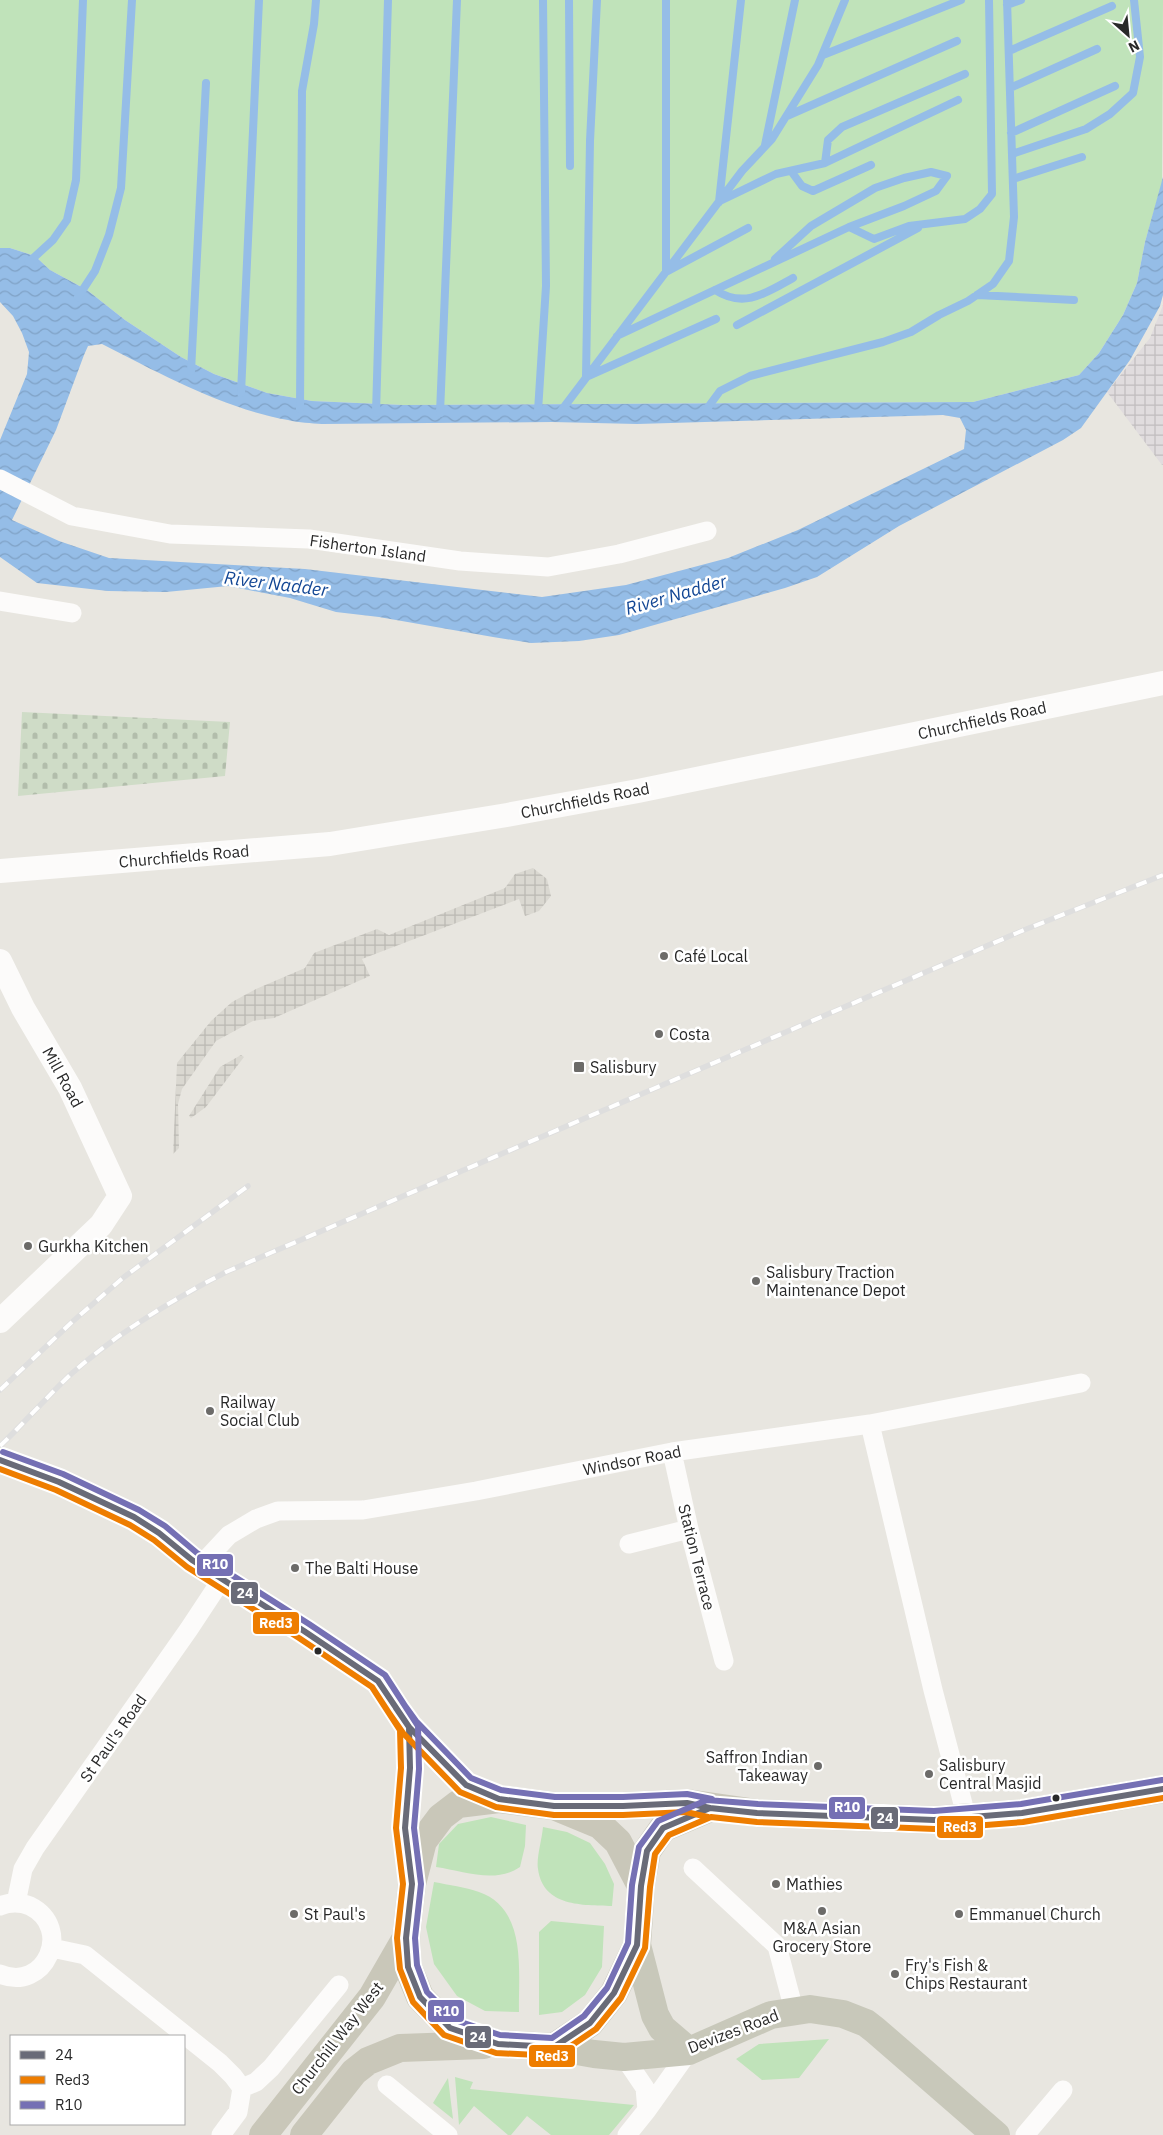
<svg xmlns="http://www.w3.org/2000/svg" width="1163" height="2135" font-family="'IBM Plex Sans',sans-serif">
  <defs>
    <pattern id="industrial-grid" width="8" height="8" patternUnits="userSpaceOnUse" patternTransform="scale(1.25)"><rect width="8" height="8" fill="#e0dcde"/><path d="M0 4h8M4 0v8" fill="none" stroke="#c0bdbe"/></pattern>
    <pattern id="cemetery-stones" width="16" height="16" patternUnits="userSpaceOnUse" patternTransform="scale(1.25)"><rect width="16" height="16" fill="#cfdcc7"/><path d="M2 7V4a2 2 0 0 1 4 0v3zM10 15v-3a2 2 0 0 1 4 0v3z" fill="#b2bdab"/></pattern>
    <pattern id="plaza-grid" width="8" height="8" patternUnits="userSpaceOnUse" patternTransform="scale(1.25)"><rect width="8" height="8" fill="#dad8d1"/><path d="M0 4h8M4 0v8" fill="none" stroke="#bbb9b3"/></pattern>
    <pattern id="water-waves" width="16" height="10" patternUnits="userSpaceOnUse" patternTransform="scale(1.25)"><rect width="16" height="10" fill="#95bde7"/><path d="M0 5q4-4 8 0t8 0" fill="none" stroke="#80a2c6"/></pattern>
  </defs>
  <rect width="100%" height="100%" fill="#e8e6e0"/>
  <path fill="url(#industrial-grid)" d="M 1163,305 L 1163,465 L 1162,465 L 1107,392 L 1150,338 Z"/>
  <path fill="#c0e3ba" d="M 0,0 L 1163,0 L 1162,183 L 1145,242 L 1137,283 L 1123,315 L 1099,353 L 1079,375 L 973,402 L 403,405 L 312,401 L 267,393 L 214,374 L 181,357 L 125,320 L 87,290 L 50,270 L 35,256 L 10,248 L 0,248 Z
    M 491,1817 L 526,1825 L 525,1846 L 520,1867 C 495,1884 464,1871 436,1867 L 439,1844 L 458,1824 Z
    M 543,1827 L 567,1832 L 590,1843 L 605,1864 L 614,1884 L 612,1906 C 583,1905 543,1907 538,1869 C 536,1859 542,1839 543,1827 Z
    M 434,1882 C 449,1885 465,1887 479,1892 C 528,1909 518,1972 519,2012 L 485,2011 L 457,1996 L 434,1964 L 426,1927 Z
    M 551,1921 L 604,1926 L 602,1967 L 585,1995 L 562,2012 L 539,2015 L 539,1932 Z
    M 829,2039 L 799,2078 L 762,2080 L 736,2059 L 759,2044 Z
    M 455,2077 L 473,2082 L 470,2089 L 634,2105 L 609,2135 L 551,2135 L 527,2116 L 511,2135 L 508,2135 L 474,2106 L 459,2125 Z
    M 448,2078 L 453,2119 L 433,2103 Z"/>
  <path fill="url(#cemetery-stones)" d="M 22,712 L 230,722 L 225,776 L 18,796 Z"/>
  <path fill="url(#plaza-grid)" d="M 533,868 L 547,879 L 551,896 L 539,911 L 525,916 L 519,899 L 362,959 L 370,976 L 274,1018 L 253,1021 L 216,1041 L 182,1089 L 178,1104 L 179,1148 L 173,1154 L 177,1063 L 211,1021 L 232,1002 L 256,989 L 305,968 L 314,953 L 377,929 L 389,935 L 505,888 L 515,874 Z
    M 241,1055 L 244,1057 L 206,1107 L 191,1118 L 189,1116 L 220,1067 Z"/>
  <path fill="url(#water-waves)" fill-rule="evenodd" d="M 1163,177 L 1163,295 L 1160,306 L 1130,360 L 1081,428 L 1063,440 L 899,526 L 817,577 L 785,588 L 619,635 L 579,641 L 531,643 L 493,637 L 379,617 L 336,612 L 290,598 L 228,586 L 166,592 L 108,591 L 37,583 L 0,557 L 0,440 L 27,374 L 29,352 L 22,333 L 13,316 L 0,302 L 0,248 L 10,248 L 35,256 L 50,270 L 87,290 L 125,320 L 181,357 L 214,374 L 267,393 L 312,401 L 403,405 L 973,402 L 1079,375 L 1099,353 L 1123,315 L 1137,283 L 1145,242 ZM 102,344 C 161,374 222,408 288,420 C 299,423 311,423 322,424 L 552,422 L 637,424 L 943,415 L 960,418 L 966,430 L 964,449 L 798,530 L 728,558 L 626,585 L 542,597 L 305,569 L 109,558 L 59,541 L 12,520 L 56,430 L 84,355 L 88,346 Z"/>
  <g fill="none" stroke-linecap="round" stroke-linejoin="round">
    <path stroke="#95bde7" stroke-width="8" d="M 569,0 L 570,166
      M 597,0 L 590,141 L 586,377 L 716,319
      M 666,0 L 666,272 L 748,228
      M 1007,5 L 1021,0
      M 1009,51 L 1112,6
      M 823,55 L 961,0
      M 1010,88 L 1097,49
      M 787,116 L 957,41
      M 1011,133 L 1115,86
      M 765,145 L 795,0
      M 1012,154 L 1086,129 L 1110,114 L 1133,93 L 1140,57 L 1134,0
      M 825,163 L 958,100
      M 791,171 L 802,186 L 813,191 L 871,165
      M 1013,179 L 1082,157
      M 720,201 L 776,174 L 825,163 L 828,140 L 842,127 L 965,74
      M 719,202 L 741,0
      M 775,259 L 811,226 L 875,188 L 904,178 L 931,172 L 947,176 L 936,191 L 904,206 L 849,227
      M 29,262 L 53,240 L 67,220 L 76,180 L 83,0
      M 715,290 C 744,309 766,293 793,278
      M 977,295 L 1074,300
      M 78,297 L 95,271 L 109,235 L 121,188 L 132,0
      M 737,325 L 918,228
      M 617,336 L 849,227 L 874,239 L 909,226 L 965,219 L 980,209 L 992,194 L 989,0
      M 191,371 L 206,83
      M 241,393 L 259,0
      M 300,409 L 302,91 L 314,24 L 316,0
      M 706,410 L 720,391 L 750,376 L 883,342 L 911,332 L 939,315 L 968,301 L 993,284 L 1009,261 L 1014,217 L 1007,0
      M 538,411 L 546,286 L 543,0
      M 561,411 L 742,171 L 772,139 L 818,65 L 845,0
      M 376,413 L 388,0
      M 440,413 L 457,0"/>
    <path stroke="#fcfbfa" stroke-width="19" d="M 0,479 L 72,516 L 170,534 L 309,539 L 460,561 L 548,567 L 619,554 L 707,531
      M 0,601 L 72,613
      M 870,1424 L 933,1690 L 967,1819
      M 672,1452 L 689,1529 L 724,1661
      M 629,1544 L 689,1529
      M 201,1565 L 229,1535 L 256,1519 L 278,1511 L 363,1510 L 476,1491 L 672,1452 L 870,1424 L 1081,1383
      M 693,1868 L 777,1946 L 794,2010
      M 16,1903 L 23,1869 L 35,1848 L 189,1629 L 222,1579
      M 0,1906 C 9,1902 21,1902 30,1906 C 74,1928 45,1993 0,1974
      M 52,1948 L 85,1955 L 220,2063 L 233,2076 L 242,2088
      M 624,2057 L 645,2088 L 647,2110
      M 387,2085 L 448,2135
      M 221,2135 L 238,2112 L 242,2088 L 256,2082 L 271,2068 L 339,1985
      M 627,2135 L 647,2110 L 689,2051
      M 1025,2135 L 1063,2090"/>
    <path stroke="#fcfbfa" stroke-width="24" d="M 0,871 L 330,844 L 507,815 L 638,791 L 1163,683
      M 0,961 L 23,1008 L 70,1088 L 120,1196 L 101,1225 L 0,1321
      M 0,1460 L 59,1482 L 134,1517 L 159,1533 L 192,1560 L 304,1631 L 378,1681 L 409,1727 L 445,1766 L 466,1785 L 499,1799
      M 409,1727 L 410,1768 L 405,1828 L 411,1877"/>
    <path stroke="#c8c8ba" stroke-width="28" d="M 637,1945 L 655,2015 L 662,2028 L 689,2051
      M 554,2047 L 594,2054 L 624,2057 L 689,2051 L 771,2015 L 810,2009 L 843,2014 L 866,2023 L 875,2030 L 996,2135"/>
    <path stroke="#c9c7b9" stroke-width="28" d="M 568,1806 L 623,1806 L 687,1803 L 757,1813 L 934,1820 L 1022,1813 L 1163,1789
      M 641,1886 L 618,1842 L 600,1825 L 554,1806 L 499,1799 L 458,1804 L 441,1817 L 423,1841 L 412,1884 L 406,1938 L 408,1967 L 420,1997 L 450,2028 L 498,2044 L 554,2047 L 590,2023 L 614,1993 L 637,1945 L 641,1886 L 647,1851 L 663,1828 L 710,1808
      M 263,2135 L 372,1997 L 406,1938
      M 304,2135 L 354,2072 L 368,2061 L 400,2048 L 484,2045"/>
    <defs>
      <path id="rail" d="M 0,1390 L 72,1322 L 124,1277 L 248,1186
        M 0,1446 C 24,1423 46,1398 70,1375 C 117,1333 170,1301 226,1272 L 1024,930 L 1163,875"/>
    </defs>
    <use href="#rail" stroke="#dedede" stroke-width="5.5"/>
    <use href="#rail" stroke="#fff" stroke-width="4" stroke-dasharray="11" stroke-linecap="butt"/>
    <defs>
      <path id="bus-1" d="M 0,1460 L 59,1482 L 134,1517 L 159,1533 L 192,1560 L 304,1631 L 378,1681 L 409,1727 L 410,1768 L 405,1828 L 412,1884 L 406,1938 L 408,1967 L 420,1997 L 450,2028 L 498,2044 L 554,2047 L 590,2023 L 614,1993 L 637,1945 L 641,1886 L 647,1851 L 663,1828 L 710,1808 L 757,1813 L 934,1820 L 1022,1813 L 1163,1789
        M 396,1708 L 409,1727 L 466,1785 L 499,1799 L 554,1806 L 623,1806 L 687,1803 L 710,1808"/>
      <path id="bus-2" d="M 0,1469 L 56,1490 L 130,1525 L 154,1540 L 187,1567 L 299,1638 L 372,1687 L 400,1730 L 401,1768 L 396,1828 L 403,1884 L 397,1938 L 400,1969 L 413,2002 L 444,2035 L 496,2053 L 556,2056 L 596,2029 L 621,1998 L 645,1948 L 650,1887 L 655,1854 L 669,1835 L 711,1817 L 757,1822 L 935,1829 L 1023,1822 L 1163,1798
        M 389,1713 L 403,1733 L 460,1792 L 496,1807 L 554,1815 L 623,1815 L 686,1812 L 708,1817"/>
      <path id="bus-3" d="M 3,1452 L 63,1474 L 139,1510 L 165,1526 L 197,1553 L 309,1624 L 385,1675 L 418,1726 L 419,1769 L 414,1828 L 421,1884 L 415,1938 L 417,1965 L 427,1992 L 455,2020 L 500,2035 L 552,2038 L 584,2016 L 607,1988 L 628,1943 L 632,1885 L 639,1847 L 658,1821 L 707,1800 L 758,1804 L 934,1811 L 1021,1804 L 1162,1780
        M 403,1703 L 416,1721 L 471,1778 L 501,1790 L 555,1797 L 623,1797 L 687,1794 L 712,1799"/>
    </defs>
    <use href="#bus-1" stroke="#fff" stroke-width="10"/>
    <use href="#bus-2" stroke="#fff" stroke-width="10"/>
    <use href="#bus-3" stroke="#fff" stroke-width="10"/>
    <use href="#bus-1" stroke="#696b78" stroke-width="6"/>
    <use href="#bus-2" stroke="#ee7d00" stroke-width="6"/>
    <use href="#bus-3" stroke="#7570b4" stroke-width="6"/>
  </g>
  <g fill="#6c6b69" stroke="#fff" stroke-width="2">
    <circle cx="664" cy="956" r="5"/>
    <circle cx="659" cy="1034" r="5"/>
    <rect x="573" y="1061" width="12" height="12" rx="2.5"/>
    <circle cx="28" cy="1246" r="5"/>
    <circle cx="756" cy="1281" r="5"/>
    <circle cx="210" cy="1411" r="5"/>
    <circle cx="295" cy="1568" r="5"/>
    <circle cx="818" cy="1766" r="5"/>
    <circle cx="929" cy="1774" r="5"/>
    <circle cx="776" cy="1884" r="5"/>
    <circle cx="822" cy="1911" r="5"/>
    <circle cx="294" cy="1914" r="5"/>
    <circle cx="959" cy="1914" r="5"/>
    <circle cx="895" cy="1974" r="5"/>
  </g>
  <g fill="#292929" stroke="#fff" stroke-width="2">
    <circle cx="318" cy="1651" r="4.5"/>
    <circle cx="1056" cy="1798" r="4.5"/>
  </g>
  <g text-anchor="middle" stroke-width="5" stroke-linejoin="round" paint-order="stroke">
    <g font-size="16" fill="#292929" stroke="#fff">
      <text transform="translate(368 548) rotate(8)" y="6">Fisherton Island</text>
      <text transform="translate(982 720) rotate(-12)" y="6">Churchfields Road</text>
      <text transform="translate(585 800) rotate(-11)" y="6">Churchfields Road</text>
      <text transform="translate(184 856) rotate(-5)" y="6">Churchfields Road</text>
      <text transform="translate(63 1077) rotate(61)" y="6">Mill Road</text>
      <text transform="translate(632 1460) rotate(-11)" y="6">Windsor Road</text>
      <text transform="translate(697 1557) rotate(76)" y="6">Station Terrace</text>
      <text transform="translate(113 1738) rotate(-55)" y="6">St Paul's Road</text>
      <text transform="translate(733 2031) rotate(-21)" y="6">Devizes Road</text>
      <text transform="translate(337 2038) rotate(-52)" y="6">Churchill Way West</text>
    </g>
    <g font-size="16" fill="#292929" stroke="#fff" text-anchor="start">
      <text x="674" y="962">Café Local</text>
      <text x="669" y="1040">Costa</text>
      <text x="590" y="1073">Salisbury</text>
      <text x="38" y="1252">Gurkha Kitchen</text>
      <text x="766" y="1278">Salisbury Traction<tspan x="766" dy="18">Maintenance Depot</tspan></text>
      <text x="220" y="1408">Railway<tspan x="220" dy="18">Social Club</tspan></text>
      <text x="305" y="1574">The Balti House</text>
      <text x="808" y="1763" text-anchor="end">Saffron Indian<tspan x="808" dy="18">Takeaway</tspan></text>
      <text x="939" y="1771">Salisbury<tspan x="939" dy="18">Central Masjid</tspan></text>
      <text x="786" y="1890">Mathies</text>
      <text x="304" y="1920">St Paul's</text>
      <text x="969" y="1920">Emmanuel Church</text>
      <text x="822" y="1934" text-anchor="middle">M&amp;A Asian<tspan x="822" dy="18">Grocery Store</tspan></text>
      <text x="905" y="1971">Fry's Fish &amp;<tspan x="905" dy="18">Chips Restaurant</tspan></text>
    </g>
    <g font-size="18" font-style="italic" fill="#124694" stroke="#fff">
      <text transform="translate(276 584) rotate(7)" y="6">River Nadder</text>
      <text transform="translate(676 595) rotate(-16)" y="6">River Nadder</text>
    </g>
  </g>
  <g stroke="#fff" stroke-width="2">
    <rect x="196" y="1553" width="38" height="24" rx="5" fill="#7570b4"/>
    <rect x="230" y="1581" width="29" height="24" rx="5" fill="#696b78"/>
    <rect x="252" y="1611" width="48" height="24" rx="5" fill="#ee7d00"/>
    <rect x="828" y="1796" width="38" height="24" rx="5" fill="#7570b4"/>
    <rect x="870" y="1806" width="29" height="24" rx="5" fill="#696b78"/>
    <rect x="936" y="1815" width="48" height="24" rx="5" fill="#ee7d00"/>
    <rect x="427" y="1999" width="38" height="24" rx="5" fill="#7570b4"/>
    <rect x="464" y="2025" width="28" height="24" rx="5" fill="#696b78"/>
    <rect x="528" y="2044" width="48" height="24" rx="5" fill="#ee7d00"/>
  </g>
  <g font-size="14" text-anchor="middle" font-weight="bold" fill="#fff">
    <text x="215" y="1569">R10</text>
    <text x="245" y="1598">24</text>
    <text x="276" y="1628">Red3</text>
    <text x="847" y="1812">R10</text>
    <text x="885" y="1823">24</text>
    <text x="960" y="1832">Red3</text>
    <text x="446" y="2016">R10</text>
    <text x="478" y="2042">24</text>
    <text x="552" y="2061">Red3</text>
  </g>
  <rect x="10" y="2035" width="175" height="90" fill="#ffffff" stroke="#a9a9a9"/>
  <rect x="20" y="2051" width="25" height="8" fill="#696b78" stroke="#a9a9a9"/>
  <text x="55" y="2060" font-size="15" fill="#292929">24</text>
  <rect x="20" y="2076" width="25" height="8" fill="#ee7d00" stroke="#a9a9a9"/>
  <text x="55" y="2085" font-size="15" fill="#292929">Red3</text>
  <rect x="20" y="2101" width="25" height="8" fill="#7570b4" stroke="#a9a9a9"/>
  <text x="55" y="2110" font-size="15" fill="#292929">R10</text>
  <g transform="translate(1128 35) rotate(153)" stroke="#ffffff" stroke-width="4" paint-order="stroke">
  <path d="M0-4L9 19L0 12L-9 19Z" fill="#292929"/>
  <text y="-8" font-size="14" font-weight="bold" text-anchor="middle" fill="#292929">N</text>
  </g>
</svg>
